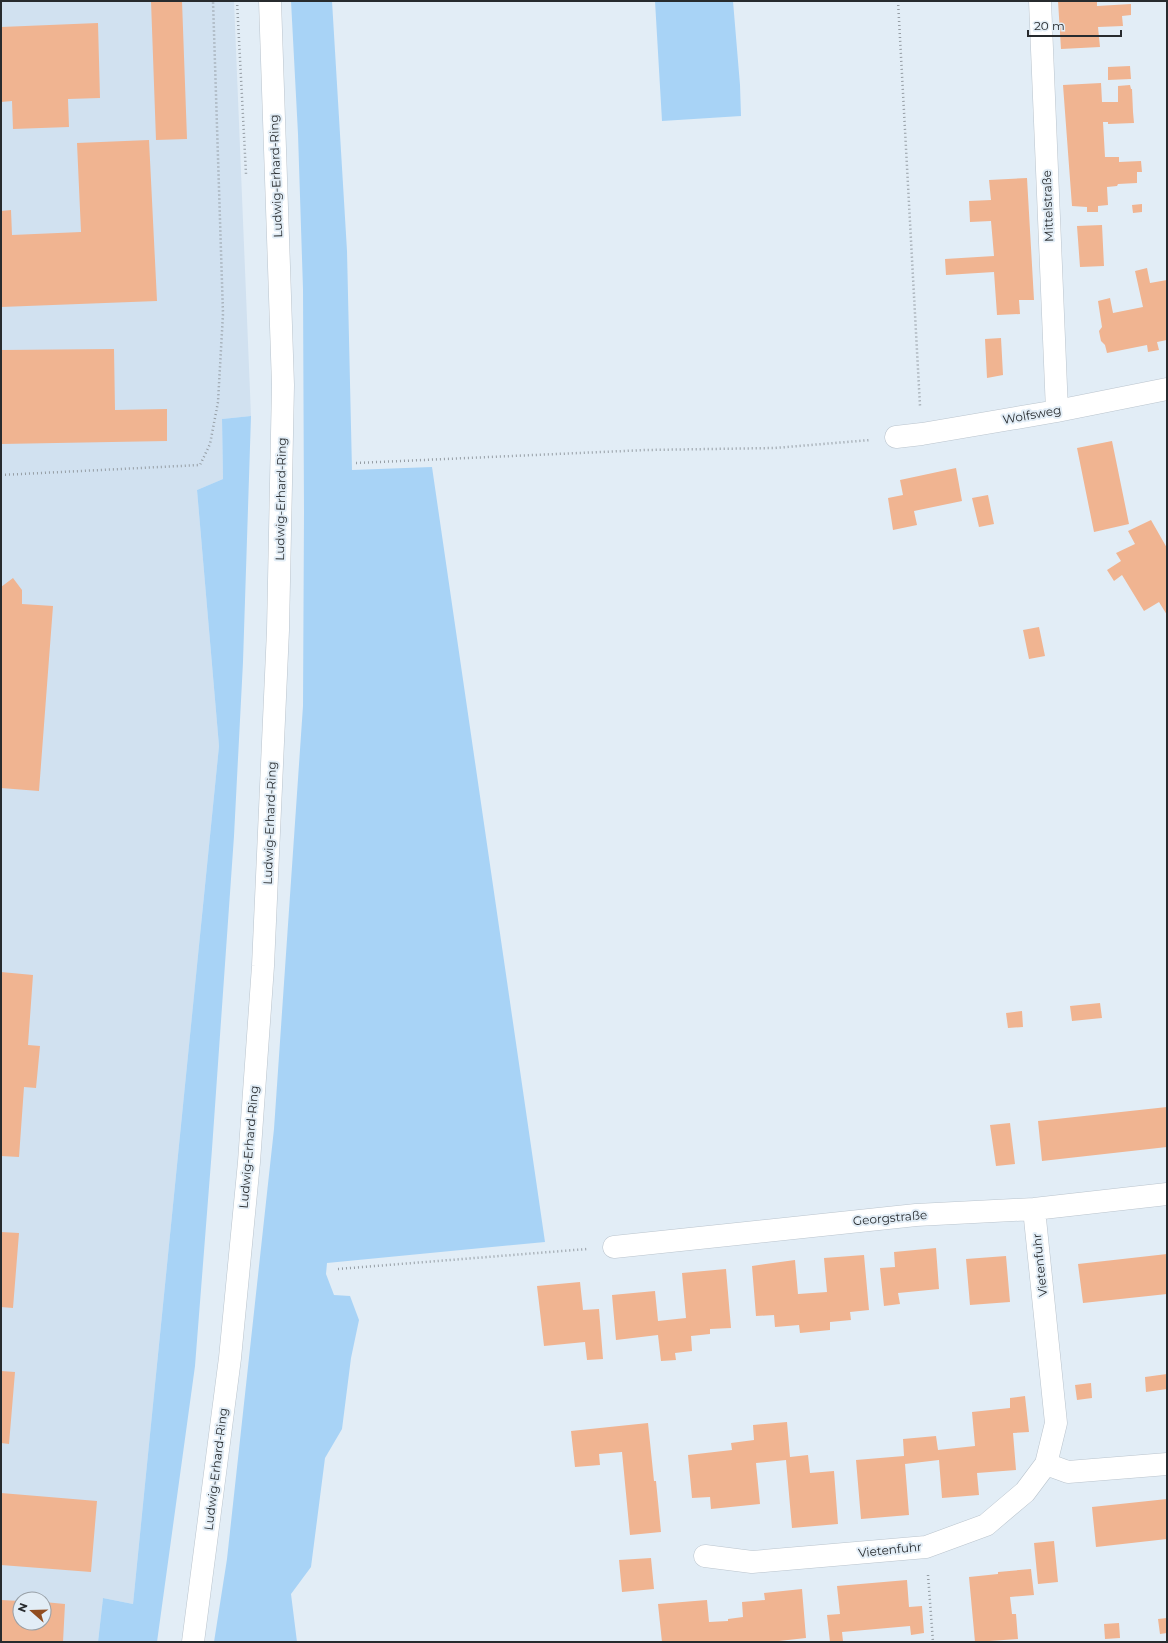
<svg xmlns="http://www.w3.org/2000/svg" width="1168" height="1643" font-family="Montserrat,sans-serif">
  <rect width="100%" height="100%" fill="#e2edf6"/>
  <path fill="#d1e1f0" fill-rule="evenodd" d="M 1,1 L 234,1 L 251,416 L 222,419 L 223,479 L 197,490 L 219,746 L 133,1604 L 103,1598 L 98,1642 L 1,1642 ZM 20,1599 L 44,1599 L 44,1623 L 20,1623 Z"/>
  <path fill="#a8d3f6" d="M 291,1 L 332,1 L 347,251 L 352,470 L 432,467 L 545,1242 L 327,1263 L 326,1274 L 334,1295 L 350,1296 L 359,1320 L 351,1358 L 342,1429 L 325,1458 L 311,1567 L 291,1594 L 297,1642 L 214,1642 L 227,1559 L 274,1129 L 303,706 L 304,512 L 303,289 L 298,134 Z
    M 655,1 L 733,1 L 740,85 L 741,116 L 662,121 Z
    M 251,416 L 243,662 L 234,836 L 212,1149 L 195,1366 L 157,1642 L 98,1642 L 103,1598 L 133,1604 L 219,746 L 197,490 L 223,479 L 222,419 Z"/>
  <path fill="#f0b491" d="M 151,1 L 182,1 L 187,139 L 156,140 Z
    M 1058,1 L 1097,1 L 1097,6 L 1131,4 L 1131,15 L 1122,16 L 1123,26 L 1098,27 L 1100,47 L 1061,49 Z
    M 98,23 L 100,98 L 68,99 L 69,127 L 13,129 L 12,101 L 1,102 L 1,27 Z
    M 1130,66 L 1131,79 L 1108,80 L 1108,67 Z
    M 1101,83 L 1102,102 L 1118,102 L 1118,86 L 1130,85 L 1131,89 L 1132,89 L 1133,112 L 1134,123 L 1108,124 L 1108,122 L 1103,122 L 1105,157 L 1119,157 L 1119,162 L 1141,161 L 1142,172 L 1137,172 L 1137,183 L 1118,184 L 1117,186 L 1107,187 L 1108,205 L 1098,206 L 1098,212 L 1087,212 L 1087,207 L 1072,206 L 1063,85 Z
    M 149,140 L 157,301 L 1,307 L 1,211 L 11,210 L 12,235 L 81,232 L 77,143 Z
    M 1027,178 L 1034,300 L 1019,300 L 1020,314 L 997,315 L 994,272 L 946,275 L 945,259 L 994,256 L 991,221 L 970,222 L 969,201 L 991,200 L 989,180 Z
    M 1142,204 L 1142,212 L 1133,213 L 1132,205 Z
    M 1102,225 L 1104,266 L 1080,267 L 1077,226 Z
    M 1147,268 L 1150,283 L 1167,280 L 1167,340 L 1157,342 L 1159,350 L 1148,352 L 1147,345 L 1107,353 L 1105,345 L 1101,341 L 1099,331 L 1102,327 L 1098,301 L 1110,298 L 1113,313 L 1143,307 L 1135,271 Z
    M 1001,338 L 1003,375 L 987,378 L 985,339 Z
    M 114,349 L 115,410 L 167,409 L 167,441 L 1,444 L 1,350 Z
    M 1112,441 L 1129,524 L 1094,532 L 1077,448 Z
    M 956,468 L 962,501 L 914,511 L 917,525 L 893,530 L 888,498 L 903,495 L 900,480 Z
    M 988,495 L 994,524 L 979,527 L 972,498 Z
    M 1151,520 L 1167,548 L 1167,615 L 1159,602 L 1144,611 L 1122,575 L 1114,581 L 1107,570 L 1121,561 L 1116,553 L 1135,544 L 1128,531 Z
    M 13,578 L 22,590 L 22,604 L 53,606 L 39,791 L 1,788 L 1,587 Z
    M 1039,627 L 1045,656 L 1029,659 L 1023,630 Z
    M 1,972 L 33,975 L 28,1045 L 40,1046 L 36,1088 L 24,1087 L 19,1157 L 1,1156 Z
    M 1100,1003 L 1102,1018 L 1072,1021 L 1070,1006 Z
    M 1022,1011 L 1023,1027 L 1008,1028 L 1006,1013 Z
    M 1167,1107 L 1167,1147 L 1042,1161 L 1038,1121 Z
    M 1010,1123 L 1015,1164 L 996,1166 L 990,1125 Z
    M 1,1232 L 19,1233 L 13,1308 L 1,1307 Z
    M 936,1248 L 939,1289 L 898,1293 L 900,1304 L 884,1306 L 880,1268 L 895,1267 L 894,1252 Z
    M 1167,1254 L 1167,1294 L 1083,1303 L 1078,1264 Z
    M 864,1255 L 869,1310 L 850,1312 L 851,1320 L 830,1322 L 830,1330 L 800,1333 L 799,1325 L 775,1327 L 774,1315 L 756,1316 L 752,1266 L 795,1260 L 798,1294 L 827,1292 L 824,1258 Z
    M 1006,1256 L 1010,1302 L 970,1305 L 966,1259 Z
    M 726,1269 L 731,1328 L 710,1329 L 710,1334 L 691,1336 L 692,1351 L 675,1353 L 676,1360 L 661,1361 L 658,1335 L 616,1340 L 612,1295 L 655,1291 L 658,1321 L 686,1318 L 682,1273 Z
    M 580,1282 L 583,1310 L 599,1309 L 603,1359 L 587,1360 L 585,1342 L 544,1346 L 537,1286 Z
    M 1,1371 L 15,1372 L 9,1444 L 1,1443 Z
    M 1167,1374 L 1167,1389 L 1146,1392 L 1145,1377 Z
    M 1091,1383 L 1092,1398 L 1077,1400 L 1075,1385 Z
    M 1025,1396 L 1029,1432 L 1013,1433 L 1016,1470 L 977,1473 L 979,1495 L 942,1498 L 939,1460 L 905,1464 L 909,1515 L 861,1519 L 856,1460 L 904,1456 L 903,1439 L 936,1436 L 938,1450 L 975,1446 L 972,1412 L 1010,1408 L 1010,1398 Z
    M 787,1422 L 790,1457 L 808,1455 L 810,1473 L 834,1471 L 838,1524 L 792,1528 L 786,1460 L 756,1463 L 760,1504 L 711,1509 L 710,1497 L 692,1498 L 688,1455 L 732,1450 L 731,1443 L 754,1440 L 753,1425 Z
    M 648,1423 L 654,1481 L 656,1481 L 661,1532 L 630,1535 L 622,1452 L 599,1454 L 600,1465 L 575,1467 L 571,1431 Z
    M 1,1493 L 97,1501 L 91,1572 L 1,1565 Z
    M 1167,1499 L 1167,1539 L 1096,1547 L 1092,1507 Z
    M 1054,1541 L 1058,1582 L 1038,1584 L 1034,1543 Z
    M 651,1558 L 654,1589 L 622,1592 L 619,1560 Z
    M 1031,1569 L 1034,1595 L 1010,1597 L 1012,1614 L 1016,1614 L 1018,1639 L 975,1642 L 969,1577 L 998,1574 L 998,1572 Z
    M 907,1580 L 909,1607 L 922,1606 L 924,1633 L 911,1635 L 910,1626 L 842,1632 L 843,1641 L 830,1642 L 827,1615 L 840,1614 L 837,1586 Z
    M 802,1589 L 806,1638 L 770,1642 L 662,1642 L 658,1604 L 707,1600 L 709,1622 L 728,1621 L 728,1619 L 743,1617 L 742,1602 L 765,1600 L 764,1593 Z
    M 1,1600 L 20,1601 L 20,1623 L 44,1623 L 44,1602 L 65,1604 L 63,1642 L 1,1642 Z
    M 1167,1618 L 1167,1633 L 1160,1634 L 1158,1619 Z
    M 1119,1623 L 1120,1638 L 1105,1639 L 1104,1624 Z"/>
  <g fill="none" stroke-linecap="round" stroke-linejoin="round">
    <defs>
      <path id="street" d="M 1040,1 L 1057,411
        M 896,437 L 922,434 L 1057,411 L 1167,389
        M 614,1247 L 916,1215 L 1034,1209 L 1167,1194
        M 1046,1464 L 1068,1472 L 1167,1464
        M 705,1556 L 752,1562 L 926,1547 L 986,1525 L 1025,1492 L 1046,1464 L 1056,1423 L 1034,1209"/>
      <path id="secondary" d="M 193,1642 L 230,1358 L 249,1162 L 263,966 L 278,630 L 283,385 L 270,1"/>
    </defs>
    <use href="#street" stroke="#bac4cd" stroke-width="23"/>
    <use href="#secondary" stroke="#bac4cd" stroke-width="23"/>
    <path stroke="#959da4" stroke-width="2.5" stroke-dasharray="1 3" stroke-linecap="butt" d="M 237,1 L 246,174
      M 898,1 L 920,406
      M 356,463 L 646,450 L 775,448 L 870,440
      M 1,475 L 200,465 L 210,444 L 218,402 L 223,314 L 213,1
      M 338,1269 L 587,1249
      M 928,1575 L 933,1642"/>
    <use href="#street" stroke="#fff" stroke-width="22"/>
    <use href="#secondary" stroke="#fff" stroke-width="22"/>
  </g>
  <g text-anchor="middle" stroke-width="4" stroke-linejoin="round" paint-order="stroke">
    <g font-size="12" fill="#272b2e" stroke="#e2edf6">
      <text transform="translate(276 176) rotate(-92)" y="4">Ludwig-Erhard-Ring</text>
      <text transform="translate(1048 206) rotate(-92)" y="4">Mittelstraße</text>
      <text transform="translate(1032 415) rotate(-10)" y="4">Wolfsweg</text>
      <text transform="translate(281 499) rotate(-89)" y="4">Ludwig-Erhard-Ring</text>
      <text transform="translate(270 823) rotate(-88)" y="4">Ludwig-Erhard-Ring</text>
      <text transform="translate(249 1147) rotate(-85)" y="4">Ludwig-Erhard-Ring</text>
      <text transform="translate(890 1218) rotate(-5)" y="4">Georgstraße</text>
      <text transform="translate(1040 1265) rotate(-96)" y="4">Vietenfuhr</text>
      <text transform="translate(216 1469) rotate(-83)" y="4">Ludwig-Erhard-Ring</text>
      <text transform="translate(890 1550) rotate(-6)" y="4">Vietenfuhr</text>
    </g>
  </g>
  <rect width="1168" height="1643" fill="none" stroke="#272b2e" stroke-width="4"/>
  <g transform="translate(32 1611) rotate(290)"><circle r="19" fill="#e2edf6" stroke="#979fa6"/>
  <path d="M0-3L7 15L0 10L-7 15Z" fill="#914d20"/>
  <text y="-6" font-size="11" font-weight="bold" text-anchor="middle" fill="#272b2e">N</text>
  </g>
  <path d="M1028 30v6h93v-6" fill="none" stroke="#272b2e" stroke-width="2"/>
  <text x="1034" y="30" font-size="12" fill="#272b2e" stroke="#e2edf6" stroke-width="3" paint-order="stroke">20 m</text>
</svg>
